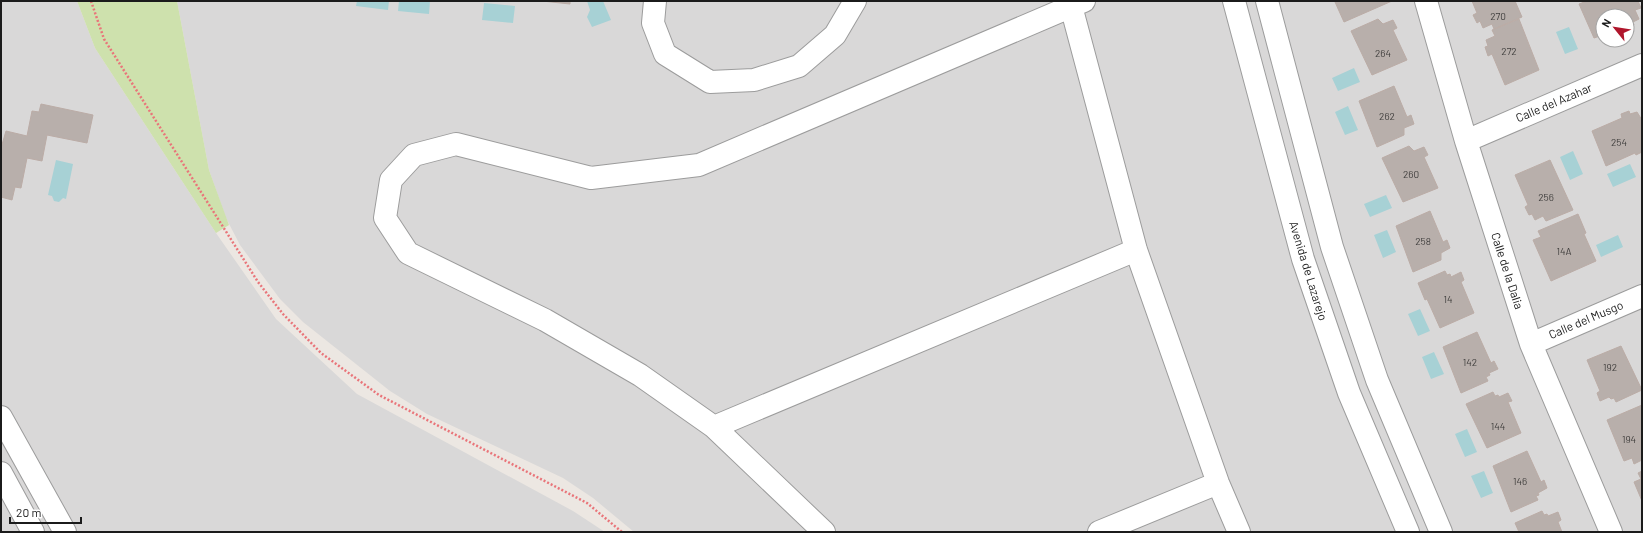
<svg xmlns="http://www.w3.org/2000/svg" width="1643" height="533" font-family="Barlow,sans-serif">
  <rect width="100%" height="100%" fill="#ece7e2"/>
  <path fill="#d9d8d8" fill-rule="evenodd" d="M 1,1 L 77,1 L 95,48 L 216,233 L 276,319 L 357,394 L 573,511 L 605,532 L 1,532 Z
    M 177,1 L 1642,1 L 1642,532 L 634,532 L 593,498 L 563,478 L 427,414 L 390,391 L 303,322 L 280,299 L 240,245 L 226,218 L 209,170 ZM 1603,16 L 1627,16 L 1627,40 L 1603,40 Z"/>
  <path fill="#cee1ad" d="M 77,1 L 177,1 L 209,170 L 229,225 L 216,233 L 95,48 Z"/>
  <path fill="#a7d1d5" d="M 357,1 L 389,1 L 388,10 L 356,6 Z
    M 399,1 L 430,1 L 429,14 L 398,11 Z
    M 587,1 L 603,1 L 611,20 L 592,27 L 587,17 L 590,10 Z
    M 484,3 L 515,6 L 513,23 L 482,20 Z
    M 1569,27 L 1578,49 L 1565,54 L 1556,32 Z
    M 1354,68 L 1360,82 L 1338,91 L 1332,78 Z
    M 1348,106 L 1358,130 L 1345,135 L 1335,112 Z
    M 1573,151 L 1583,174 L 1570,180 L 1560,157 Z
    M 56,160 L 73,164 L 66,199 L 63,198 L 59,202 L 54,201 L 52,196 L 48,195 Z
    M 1630,164 L 1636,177 L 1613,187 L 1607,174 Z
    M 1386,195 L 1392,208 L 1370,217 L 1364,204 Z
    M 1387,230 L 1396,252 L 1383,258 L 1374,235 Z
    M 1618,235 L 1623,247 L 1601,257 L 1596,245 Z
    M 1420,309 L 1430,331 L 1418,336 L 1408,314 Z
    M 1434,352 L 1444,374 L 1431,379 L 1422,357 Z
    M 1467,429 L 1477,452 L 1465,457 L 1455,434 Z
    M 1484,471 L 1493,493 L 1481,498 L 1471,476 Z"/>
  <path fill="#b8afab" stroke="#bbaca6" d="M 542,1 L 570,1 L 570,4 Z
    M 1337,1 L 1392,1 L 1344,22 L 1335,2 Z
    M 1472,1 L 1515,1 L 1522,17 L 1494,29 L 1492,24 L 1483,28 L 1480,21 L 1477,23 L 1473,15 L 1477,13 Z
    M 1587,1 L 1638,1 L 1641,8 L 1635,10 L 1639,19 L 1633,22 L 1634,25 L 1627,28 L 1627,16 L 1603,16 L 1603,35 L 1594,38 L 1579,4 Z
    M 1378,19 L 1383,24 L 1393,20 L 1397,28 L 1393,30 L 1407,60 L 1372,75 L 1351,31 Z
    M 1519,19 L 1539,70 L 1505,85 L 1492,54 L 1488,56 L 1485,47 L 1488,46 L 1486,40 L 1495,36 L 1492,30 Z
    M 1394,86 L 1407,117 L 1411,115 L 1414,124 L 1404,128 L 1404,135 L 1377,147 L 1359,101 Z
    M 41,104 L 93,115 L 87,143 L 47,135 L 42,161 L 27,158 L 21,188 L 15,187 L 12,200 L 1,197 L 1,148 L 6,131 L 27,136 L 32,111 L 39,112 Z
    M 1629,111 L 1630,114 L 1637,112 L 1642,120 L 1642,152 L 1636,155 L 1635,153 L 1606,166 L 1592,131 L 1622,118 L 1621,114 Z
    M 1409,146 L 1414,151 L 1424,147 L 1428,155 L 1424,157 L 1438,188 L 1403,202 L 1382,158 Z
    M 1550,160 L 1573,210 L 1546,221 L 1543,216 L 1535,220 L 1532,214 L 1529,215 L 1525,207 L 1528,205 L 1515,175 Z
    M 1430,211 L 1443,242 L 1447,240 L 1450,248 L 1441,253 L 1441,260 L 1413,272 L 1396,226 Z
    M 1578,214 L 1586,233 L 1584,234 L 1596,261 L 1551,281 L 1533,240 L 1541,237 L 1538,231 Z
    M 1445,271 L 1447,275 L 1450,274 L 1451,277 L 1461,272 L 1464,280 L 1461,282 L 1474,313 L 1440,328 L 1427,299 L 1425,300 L 1418,283 Z
    M 1477,332 L 1491,363 L 1494,361 L 1498,369 L 1489,373 L 1490,375 L 1486,377 L 1488,381 L 1461,393 L 1443,347 Z
    M 1621,346 L 1642,390 L 1616,402 L 1614,398 L 1611,399 L 1609,397 L 1600,401 L 1597,393 L 1600,391 L 1587,360 Z
    M 1493,392 L 1495,396 L 1498,395 L 1499,397 L 1508,393 L 1512,401 L 1508,402 L 1521,433 L 1487,448 L 1466,404 Z
    M 1642,405 L 1642,460 L 1634,464 L 1632,458 L 1624,461 L 1607,420 Z
    M 1527,451 L 1541,482 L 1544,480 L 1547,488 L 1538,493 L 1539,495 L 1536,496 L 1538,500 L 1511,512 L 1493,466 Z
    M 1642,471 L 1642,501 L 1634,482 L 1641,479 L 1638,473 Z
    M 1542,511 L 1544,515 L 1547,514 L 1548,516 L 1558,512 L 1561,520 L 1558,522 L 1562,532 L 1519,532 L 1515,523 Z"/>
  <g fill="none" stroke-linecap="round" stroke-linejoin="round">
    <defs>
      <path id="minor" d="M 655,1 L 653,23 L 665,54 L 710,82 L 754,80 L 799,66 L 835,35 L 855,1
        M 1234,1 L 1303,259 L 1349,393 L 1408,532
        M 1267,1 L 1332,247 L 1377,380 L 1441,532
        M 1426,1 L 1466,141 L 1531,344 L 1611,532
        M 1071,6 L 1136,250 L 1218,483 L 1239,532
        M 1466,141 L 1642,65
        M 1531,344 L 1642,296
        M 714,427 L 1136,250
        M 824,532 L 714,427 L 640,375 L 545,320 L 408,253 L 385,218 L 391,180 L 414,155 L 456,144 L 591,178 L 699,165 L 1084,1
        M 1099,532 L 1218,483"/>
      <path id="tertiary" d="M 1,417 L 65,532
        M 1,473 L 33,532"/>
    </defs>
    <use href="#minor" stroke="#9c9c9c" stroke-width="24"/>
    <use href="#tertiary" stroke="#9c9c9c" stroke-width="24"/>
    <path stroke="#e9757a" stroke-width="2.5" stroke-dasharray="2 2" stroke-linecap="butt" d="M 91,1 L 104,39 L 258,282 L 283,314 L 321,353 L 379,395 L 587,503 L 622,532"/>
    <use href="#minor" stroke="#fff" stroke-width="22"/>
    <use href="#tertiary" stroke="#fff" stroke-width="22"/>
  </g>
  <g text-anchor="middle" stroke-width="3" stroke-linejoin="round" paint-order="stroke">
    <g font-size="10" fill="#42403f">
      <text x="1498" y="20">270</text>
      <text x="1509" y="55">272</text>
      <text x="1383" y="57">264</text>
      <text x="1387" y="120">262</text>
      <text x="1619" y="146">254</text>
      <text x="1411" y="178">260</text>
      <text x="1546" y="201">256</text>
      <text x="1423" y="245">258</text>
      <text x="1564" y="255">14A</text>
      <text x="1448" y="303">14</text>
      <text x="1470" y="366">142</text>
      <text x="1610" y="371">192</text>
      <text x="1498" y="430">144</text>
      <text x="1629" y="443">194</text>
      <text x="1520" y="485">146</text>
    </g>
    <g font-size="12" fill="#1b1b1b" stroke="#fff">
      <text transform="translate(1554 103) rotate(-23)" y="4">Calle del Azahar</text>
      <text transform="translate(1308 271) rotate(73)" y="4">Avenida de Lazarejo</text>
      <text transform="translate(1507 271) rotate(72)" y="4">Calle de la Dalia</text>
      <text transform="translate(1586 320) rotate(-23)" y="4">Calle del Musgo</text>
    </g>
  </g>
  <rect width="1643" height="533" fill="none" stroke="#1b1b1b" stroke-width="4"/>
  <g transform="translate(1615 28) rotate(300)"><circle r="19" fill="#ffffff" stroke="#a4a4a4"/>
  <path d="M0-3L7 15L0 10L-7 15Z" fill="#b0162c"/>
  <text y="-6" font-size="11" font-weight="bold" text-anchor="middle" fill="#1b1b1b">N</text>
  </g>
  <path d="M10 517v6h71v-6" fill="none" stroke="#1b1b1b" stroke-width="2"/>
  <text x="16" y="517" font-size="12" fill="#1b1b1b" stroke="#ffffff" stroke-width="3" paint-order="stroke">20 m</text>
</svg>
